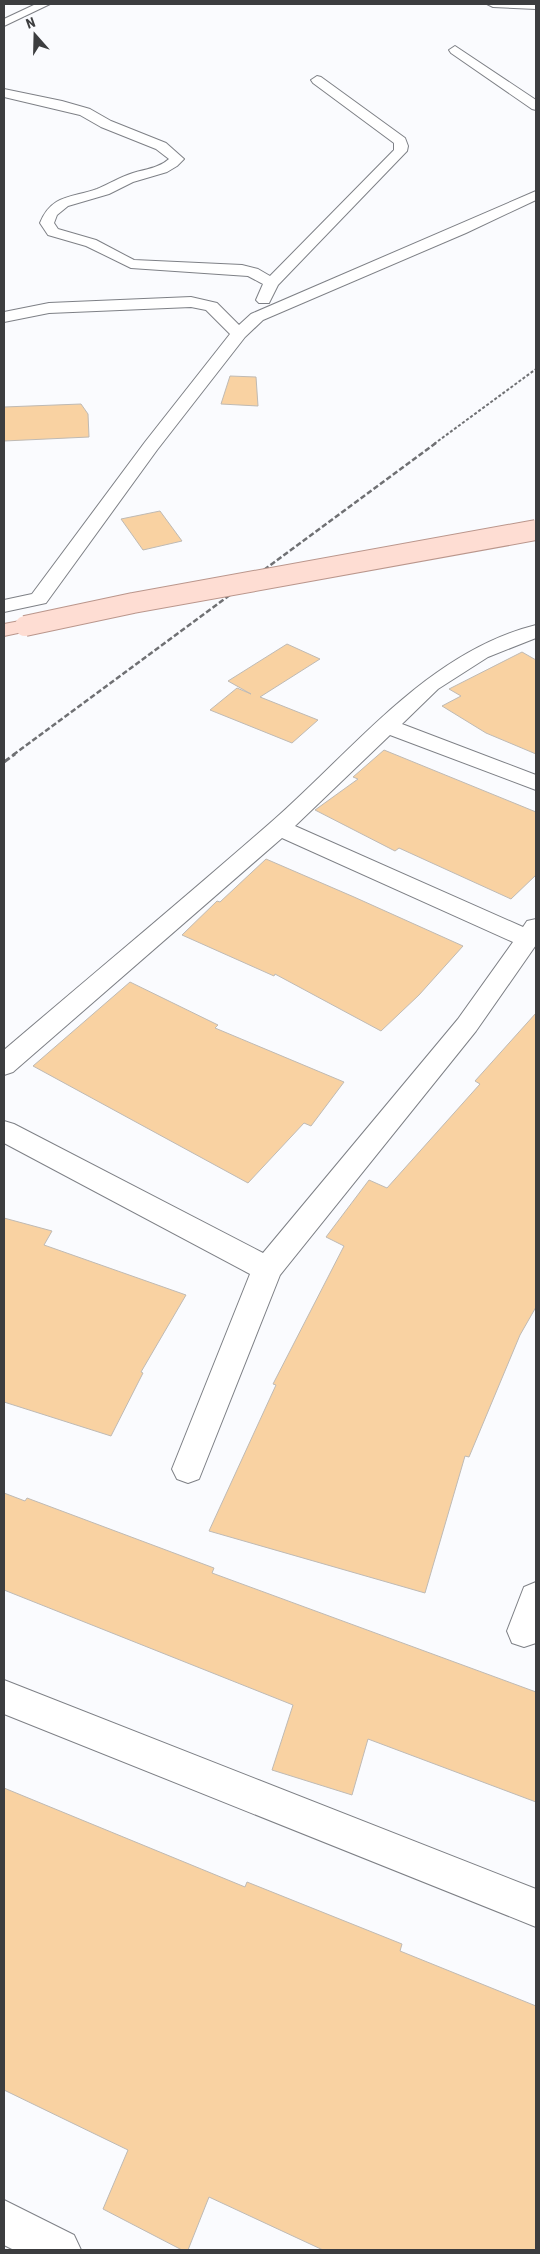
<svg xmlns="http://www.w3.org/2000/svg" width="540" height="2254" font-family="'Roboto Condensed',sans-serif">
  <rect width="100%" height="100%" fill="#fafbfe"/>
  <path fill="#f9d2a2" stroke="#bfbab4" d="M 230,376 L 256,377 L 258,406 L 221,404 Z
    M 81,404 L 88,414 L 89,437 L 4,441 L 4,407 Z
    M 160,511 L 182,541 L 143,550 L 121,519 Z
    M 287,644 L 320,659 L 260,697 L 318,720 L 292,743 L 210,710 L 237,688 L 251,694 L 228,681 Z
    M 522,652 L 536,660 L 536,754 L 486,733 L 442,706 L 461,696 L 449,689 Z
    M 384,750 L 536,812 L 536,875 L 511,899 L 399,848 L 395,851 L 315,810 L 358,779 L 353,777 Z
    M 266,859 L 354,897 L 463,946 L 419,995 L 381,1031 L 275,974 L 274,976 L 182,935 L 217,901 L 220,902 Z
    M 130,982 L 218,1025 L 215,1028 L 344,1082 L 311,1126 L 304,1123 L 248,1183 L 33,1066 Z
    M 536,1013 L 536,1307 L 520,1335 L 469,1457 L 465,1456 L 425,1593 L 209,1531 L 276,1385 L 273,1384 L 344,1246 L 326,1237 L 369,1180 L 387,1188 L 480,1084 L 475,1081 Z
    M 4,1218 L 52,1231 L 44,1245 L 186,1295 L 141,1372 L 143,1373 L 111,1436 L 4,1402 Z
    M 4,1493 L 25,1501 L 27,1498 L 214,1568 L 212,1573 L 536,1692 L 536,1802 L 368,1739 L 352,1795 L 272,1770 L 293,1705 L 4,1590 Z
    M 4,1788 L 245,1887 L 247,1882 L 402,1944 L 400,1951 L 536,2006 L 536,2250 L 323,2250 L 209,2197 L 188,2250 L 182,2250 L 103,2209 L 128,2150 L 4,2090 Z"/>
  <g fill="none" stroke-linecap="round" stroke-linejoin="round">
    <defs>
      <path id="minor" d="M 36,4 L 50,4 L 4,26 L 4,19 Z
        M 487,4 L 536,4 L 536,9 L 493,7 Z
        M 455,46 L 536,100 L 536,110 L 532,109 L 451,53 L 449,50 Z
        M 317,76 L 321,77 L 405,138 L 408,146 L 407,151 L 278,285 L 269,303 L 259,303 L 256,300 L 263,284 L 248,276 L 131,268 L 86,246 L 48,235 L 40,223 C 52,194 72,198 97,189 C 109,184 120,177 133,173 C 146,169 159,168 169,159 L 156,149 L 101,127 L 80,115 L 4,97 L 4,89 L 62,101 L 90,109 L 111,121 L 166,143 L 184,159 L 177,166 L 167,172 L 133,182 L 109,194 L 68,206 L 57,215 L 54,223 L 58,229 L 96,240 L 134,260 L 242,265 L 258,269 L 270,276 L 394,150 L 394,143 L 313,83 L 311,80 Z
        M 536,191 L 536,200 L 466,233 L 263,320 L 245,337 L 157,450 L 46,603 L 4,612 L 4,600 L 32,594 L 145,442 L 230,334 L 206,310 L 191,307 L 49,313 L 4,322 L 4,312 L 49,303 L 191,297 L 217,303 L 239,325 L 251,314 Z
        M 536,625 L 536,638 L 488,657 L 438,689 L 402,724 L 536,775 L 536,790 L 390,735 L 295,826 L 523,927 L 527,921 L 536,919 L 536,945 L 476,1031 L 280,1275 L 199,1479 L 188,1483 L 177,1479 L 172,1469 L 250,1274 L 4,1143 L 4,1121 L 14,1124 L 263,1253 L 458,1019 L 513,942 L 282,838 L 13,1072 L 4,1075 L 4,1050 C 92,975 181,901 269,824 C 351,753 427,652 536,625 Z
        M 536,1582 L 536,1643 L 524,1647 L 512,1643 L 507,1631 L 524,1587 Z
        M 4,1680 L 536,1889 L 536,1927 L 4,1714 Z
        M 4,2200 L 74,2235 L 81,2250 L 14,2250 L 4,2245 Z"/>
      <path id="major" d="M 25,620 L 32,622 L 35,626 L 32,630 L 4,636 L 4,624 Z"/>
    </defs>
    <use href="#minor" stroke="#7e8086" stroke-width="2"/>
    <use href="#major" stroke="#ba968c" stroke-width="2"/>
    <use href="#minor" fill="#fff" fill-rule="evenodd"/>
    <use href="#major" fill="#feddd3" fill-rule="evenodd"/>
    <path stroke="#6f7073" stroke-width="2" stroke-dasharray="3 2" stroke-linecap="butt" d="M 434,444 L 536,369"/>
    <path stroke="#6f7073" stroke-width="2.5" stroke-dasharray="5.5 2.5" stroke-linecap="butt" d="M 13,755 L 436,443"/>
    <path stroke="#6f7073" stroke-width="3" stroke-dasharray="7 3" stroke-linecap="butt" d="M 4,762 L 15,754"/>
    <defs>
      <path id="major-bridge" d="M 25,626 L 133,603 L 536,530"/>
    </defs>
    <use href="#major-bridge" stroke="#ba968c" stroke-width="22" stroke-linecap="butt"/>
    <use href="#major-bridge" stroke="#feddd3" stroke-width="20"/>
  </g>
  <rect width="540" height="2254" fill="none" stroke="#3c3d3f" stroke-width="10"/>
  <g transform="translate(35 35) rotate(340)" stroke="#fafbfe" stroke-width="4" paint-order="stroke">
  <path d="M0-4L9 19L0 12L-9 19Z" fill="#3c3d3f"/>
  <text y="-8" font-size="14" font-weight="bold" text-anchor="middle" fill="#3c3d3f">N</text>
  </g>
</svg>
